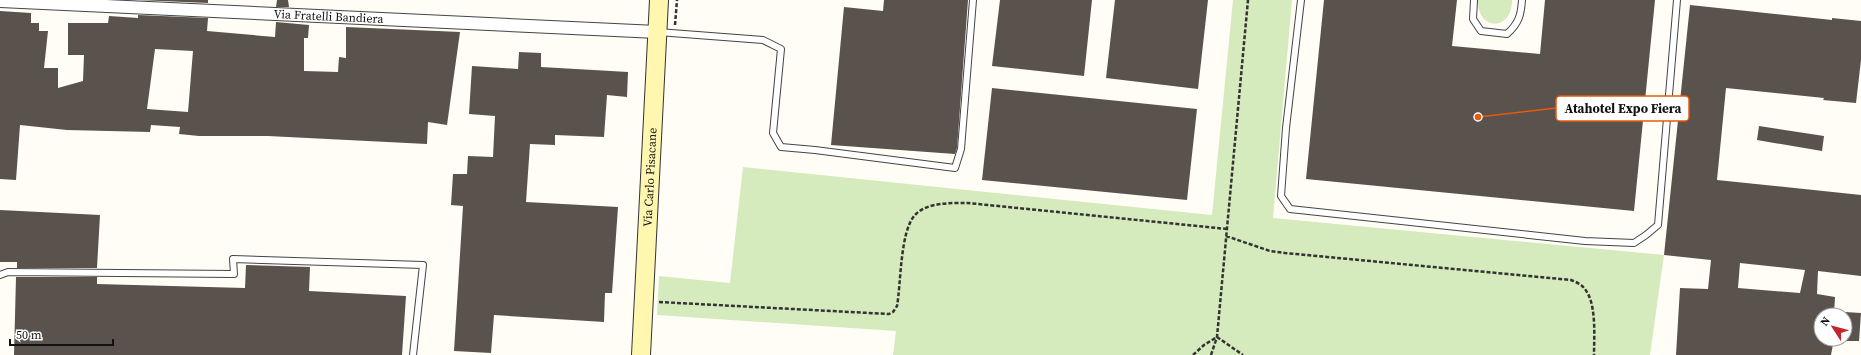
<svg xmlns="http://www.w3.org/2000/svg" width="1861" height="355" font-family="'Source Serif 4',serif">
  <rect width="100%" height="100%" fill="#fffdf5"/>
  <path fill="#d5ebbd" d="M 1233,0 L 1292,0 L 1273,218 L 1664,255 L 1650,355 L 893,355 L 896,331 L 657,315 L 659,276 L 730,283 L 743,167 L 1212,215 Z
    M 1478,0 L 1512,0 C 1512,32 1477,31 1478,0 Z"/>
  <path fill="#5a524d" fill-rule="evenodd" d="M 138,0 L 208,0 L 208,3 Z
    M 277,0 L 288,0 L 289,7 L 276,7 Z
    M 884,0 L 968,0 L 957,148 L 955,154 L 831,145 L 844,7 L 883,11 Z
    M 1000,0 L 1092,0 L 1084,76 L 992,66 Z
    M 1115,0 L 1208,0 L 1198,89 L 1106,78 Z
    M 1324,0 L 1457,0 L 1452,46 L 1540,54 L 1545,0 L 1655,0 L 1634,211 L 1306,179 Z
    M 1690,5 L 1832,20 L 1832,18 L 1861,21 L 1861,60 L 1856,103 L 1823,100 L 1824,98 L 1726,88 L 1717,180 L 1861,195 L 1861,276 L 1818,271 L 1817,294 L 1835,297 L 1834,315 L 1821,315 L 1821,339 L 1834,339 L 1831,355 L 1676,355 L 1680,288 L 1708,289 L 1711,260 L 1664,255 ZM 1740,263 L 1805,270 L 1800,293 L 1738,288 Z
    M 0,11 L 31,13 L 31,23 L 39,23 L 39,31 L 48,31 L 44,68 L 58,68 L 58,88 L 83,81 L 84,55 L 68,55 L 68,23 L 108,23 L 109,16 L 138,18 L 138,15 L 208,18 L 207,31 L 275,37 L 276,22 L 309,25 L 308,38 L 304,38 L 304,71 L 338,72 L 339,57 L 346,58 L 346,27 L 460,32 L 447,125 L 428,122 L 427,144 L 268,136 L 199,136 L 179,134 L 180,127 L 151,125 L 150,132 L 67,130 L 20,125 L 16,180 L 0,179 ZM 155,49 L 193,51 L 188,112 L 147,109 Z
    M 519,52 L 541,53 L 541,67 L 628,72 L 627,97 L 607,95 L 604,137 L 555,135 L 555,145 L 530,144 L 526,202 L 618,207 L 612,293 L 605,293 L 604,322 L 494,315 L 491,353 L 454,351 L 463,206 L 451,205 L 453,174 L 467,174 L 468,156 L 493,157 L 495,116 L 469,114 L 472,66 L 518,69 Z
    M 992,88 L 1197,109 L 1187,200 L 982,180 Z
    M 1759,126 L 1824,136 L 1822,151 L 1757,140 Z
    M 0,210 L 100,215 L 97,268 L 17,268 L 17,262 L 0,262 Z
    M 246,265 L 310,267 L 309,291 L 406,296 L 402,355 L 14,355 L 16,277 L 97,277 L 97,284 L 245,288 Z
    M 1845,312 L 1861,313 L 1859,341 L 1845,341 Z"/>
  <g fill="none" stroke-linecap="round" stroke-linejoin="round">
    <defs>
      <path id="lane" d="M 1301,0 L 1286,128 L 1281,196 L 1290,209 L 1585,241 L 1634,243 L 1646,235 L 1658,225 L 1677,0
        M 1474,0 L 1473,19 L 1481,31 L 1507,34 C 1519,23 1521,15 1522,0
        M 658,32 L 763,40 L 781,49 L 773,133 L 781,147 L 815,150 L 955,168 L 961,149 L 973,0
        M 0,275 L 8,272 L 234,274 L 233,259 L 423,265 L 413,355"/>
      <g id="street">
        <path id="s1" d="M 0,1 L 657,32"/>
      </g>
      <g id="secondary">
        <path id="s2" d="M 641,355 L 659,0"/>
      </g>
    </defs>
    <use href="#lane" stroke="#444" stroke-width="8"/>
    <use href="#street" stroke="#444" stroke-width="14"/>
    <use href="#secondary" stroke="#333" stroke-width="20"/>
    <path stroke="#333" stroke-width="2.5" stroke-dasharray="4 2" stroke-linecap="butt" d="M 675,25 L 677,0
      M 1226,236 L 1270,251 L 1285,253 L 1571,280 C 1576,282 1581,284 1584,288 C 1597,302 1594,337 1594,355
      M 659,302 L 889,314 L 893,312 L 897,306 C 901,284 900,231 915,215 C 927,202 951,203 968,203 L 1227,229
      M 1193,355 L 1204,345 L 1217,337 L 1243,355
      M 1211,355 L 1217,337 L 1248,0"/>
    <use href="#lane" stroke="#fff" stroke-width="6"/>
    <use href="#street" stroke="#fff" stroke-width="12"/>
    <use href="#secondary" stroke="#fff6b0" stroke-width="18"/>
  </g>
  <g text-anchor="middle" stroke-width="4" stroke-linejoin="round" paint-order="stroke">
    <g font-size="12" fill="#111" stroke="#fff">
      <text dy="4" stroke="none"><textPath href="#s1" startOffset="329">Via Fratelli Bandiera</textPath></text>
      <text dy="4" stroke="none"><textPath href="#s2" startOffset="178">Via Carlo Pisacane</textPath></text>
    </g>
  </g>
  <path fill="none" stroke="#e8590c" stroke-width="1.5" d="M1478 117L1556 108"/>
  <circle fill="#e8590c" stroke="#fff" stroke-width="1.5" cx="1478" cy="117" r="4"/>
  <rect fill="#fff" stroke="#e8590c" stroke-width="1.5" x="1556" y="96" width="133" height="25" rx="4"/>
  <g font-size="13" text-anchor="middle" font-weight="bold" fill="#111">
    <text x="1623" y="113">Atahotel Expo Fiera</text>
  </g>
  <g transform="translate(1833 327) rotate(306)"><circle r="19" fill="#ffffff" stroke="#a0a0a0"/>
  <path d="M0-3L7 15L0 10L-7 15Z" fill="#c4262e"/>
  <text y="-6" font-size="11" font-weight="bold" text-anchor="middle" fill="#111111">N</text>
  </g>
  <path d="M10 339v6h103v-6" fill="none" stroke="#111111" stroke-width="2"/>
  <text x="16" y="339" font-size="12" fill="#111111" stroke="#ffffff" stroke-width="3" paint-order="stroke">50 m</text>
</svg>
